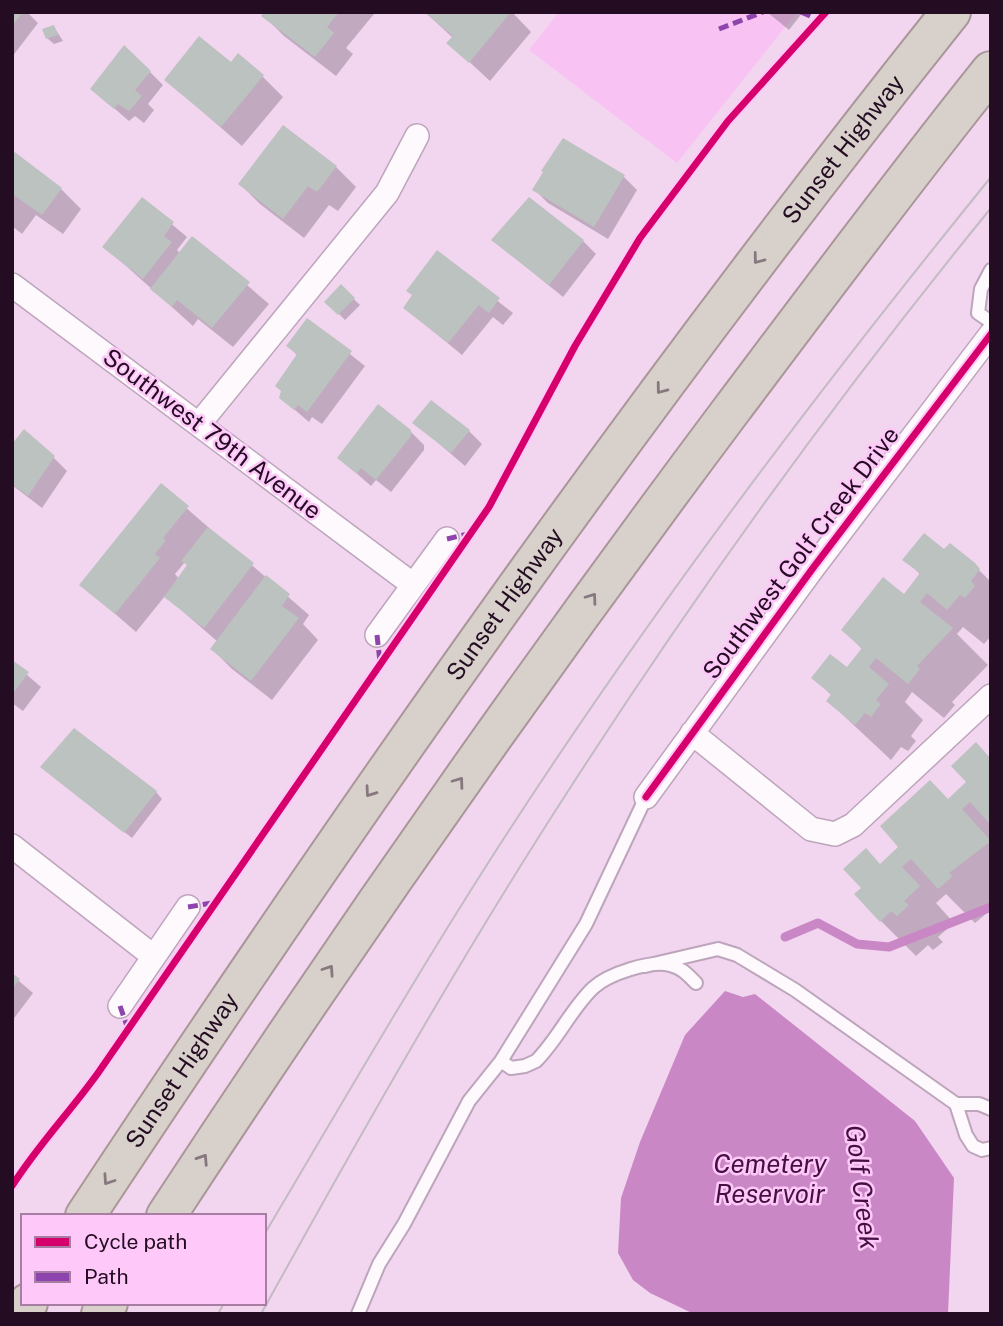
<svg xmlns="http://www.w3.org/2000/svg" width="1003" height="1326" font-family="'Public Sans',sans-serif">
  <rect width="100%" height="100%" fill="#f2d5ef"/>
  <path fill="#f8c3f3" d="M 559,12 L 797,12 L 677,163 L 529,50 Z"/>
  <path fill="#ca87c5" d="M 725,991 L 743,997 L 755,994 L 915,1121 L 954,1178 L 948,1314 L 694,1314 L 650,1293 L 633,1280 L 618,1253 L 621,1198 L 640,1142 L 685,1035 Z"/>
  <path fill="#0003" fill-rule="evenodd" d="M 12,12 L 27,12 L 38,23 L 12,57 Z
    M 267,12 L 372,12 L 374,14 L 346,48 L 353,54 L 336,76 L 284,36 L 264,16 Z
    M 425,12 L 512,12 L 531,32 L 490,81 L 449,43 L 453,38 Z
    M 767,12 L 803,12 L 789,30 Z
    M 54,27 L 63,41 L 54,44 L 47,38 Z
    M 231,64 L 263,77 L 283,97 L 242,146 L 166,80 Z
    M 150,72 L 163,85 L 148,104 L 154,110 L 144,123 L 135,116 L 129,121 L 92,89 Z
    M 12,152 L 61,189 L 81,209 L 63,234 L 36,215 L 22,234 L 12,226 Z
    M 336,167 L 356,187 L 338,211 L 329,205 L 304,238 L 260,204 L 240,184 Z
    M 545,173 L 624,177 L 637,190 L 608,239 L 548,203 L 535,190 Z
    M 142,199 L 187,237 L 177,250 L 180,253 L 192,238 L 269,304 L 233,347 L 198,319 L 193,326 L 105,247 Z
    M 493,240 L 583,241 L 596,254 L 563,297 Z
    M 437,253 L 513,313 L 503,325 L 493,317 L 462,355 L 405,308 Z
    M 341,287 L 360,305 L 345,320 L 327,302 Z
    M 307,320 L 365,366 L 322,424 L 312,417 L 309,422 L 281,398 L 298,356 L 288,346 Z
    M 415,423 L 469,431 L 482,444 L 465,466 Z
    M 410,431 L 424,445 L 424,450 L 391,492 L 376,480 L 371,486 L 339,458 Z
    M 12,447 L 54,458 L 67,471 L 42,508 L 12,485 Z
    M 161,486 L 309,615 L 303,624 L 318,640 L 272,700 L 232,669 L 212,649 L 218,642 L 165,596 L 136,632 L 82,585 ZM 185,562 L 189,566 L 179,579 L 175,574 Z
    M 945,552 L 979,570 L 991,582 L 991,636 L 984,644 L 963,627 L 957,634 L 988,665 L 952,702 L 955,705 L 944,718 L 912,692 L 905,702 L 923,720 L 911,736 L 916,741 L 908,751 L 901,747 L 891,760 L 828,701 L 832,696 L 814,678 L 847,670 L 863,650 L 843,630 L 904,596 L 921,575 L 905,560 Z
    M 12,662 L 41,687 L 23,711 L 12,703 Z
    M 991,759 L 991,904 L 983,909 L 987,913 L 975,923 L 946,894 L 936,903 L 954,923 L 938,937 L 943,942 L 933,950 L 928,945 L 916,956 L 881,921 L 881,866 Z
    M 49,773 L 156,792 L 162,799 L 132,838 Z
    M 12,975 L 33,993 L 12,1021 Z"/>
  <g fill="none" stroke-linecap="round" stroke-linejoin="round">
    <path stroke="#ca87c5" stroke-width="9" d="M 785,937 L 818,923 L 857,944 L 889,947 L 991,907"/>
  </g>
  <path fill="#bcc2bf" d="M 12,12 L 23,12 L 12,26 Z
    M 264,12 L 339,12 L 327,27 L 334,33 L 315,57 L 261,16 Z
    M 424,12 L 511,12 L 469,63 L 446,43 L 453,36 Z
    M 54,25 L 58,35 L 46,39 L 42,29 Z
    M 199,36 L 231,62 L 238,53 L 264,75 L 221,127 L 164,80 Z
    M 124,45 L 151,71 L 135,90 L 142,96 L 129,111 L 118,104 L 114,109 L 90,89 Z
    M 283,125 L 337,166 L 317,192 L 308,186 L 283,219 L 238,184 Z
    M 563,138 L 625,175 L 594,227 L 532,190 L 543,172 L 541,171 Z
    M 12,150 L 62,188 L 42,215 L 15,196 L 12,200 Z
    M 142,197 L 174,222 L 164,236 L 172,242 L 143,279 L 102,247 Z
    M 529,197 L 584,240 L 549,285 L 491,240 Z
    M 192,236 L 250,282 L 212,328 L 177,300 L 172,307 L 150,289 Z
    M 437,250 L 500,298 L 489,313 L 479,305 L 448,343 L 403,308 L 412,295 L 406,291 Z
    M 341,284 L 355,298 L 338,315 L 324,302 Z
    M 307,318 L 352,351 L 307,412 L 298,405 L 294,410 L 279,398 L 281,391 L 275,386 L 297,354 L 286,346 Z
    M 431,400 L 470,430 L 451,453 L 412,423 Z
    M 378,404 L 411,430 L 411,436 L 376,480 L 361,468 L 357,474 L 337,458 Z
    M 24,429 L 55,456 L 28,496 L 12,484 L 12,444 Z
    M 161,483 L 189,506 L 163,538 L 166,540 L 155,554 L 160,558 L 115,614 L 79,585 Z
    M 208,527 L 254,563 L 204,628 L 164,597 L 187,565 L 181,561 Z
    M 924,533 L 944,549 L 950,543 L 975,563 L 980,569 L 971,581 L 975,586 L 965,598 L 960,595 L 947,610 L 927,593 L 920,602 L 953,628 L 917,666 L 920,669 L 908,684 L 876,658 L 869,667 L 889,684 L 876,700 L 881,704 L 871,717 L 865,713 L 855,725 L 826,701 L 831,694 L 811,678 L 830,654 L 847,667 L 862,648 L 841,630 L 883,577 L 904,594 L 920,573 L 902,560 Z
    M 266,575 L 290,594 L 282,606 L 299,618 L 251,681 L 210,649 Z
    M 12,660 L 29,672 L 12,695 Z
    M 74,728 L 157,791 L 124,833 L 40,767 Z
    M 976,742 L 991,759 L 991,819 L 988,822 L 970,802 L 962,809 L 991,841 L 949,873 L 953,876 L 938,889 L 911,859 L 902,867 L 920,886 L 904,901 L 909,905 L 897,916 L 891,911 L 880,922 L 854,894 L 861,888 L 843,869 L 866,848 L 880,864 L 898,847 L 880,826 L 930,780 L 948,799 L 966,782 L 951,766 Z
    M 12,973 L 20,979 L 12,989 Z"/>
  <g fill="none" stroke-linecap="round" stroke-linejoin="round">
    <defs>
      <path id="service" d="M 991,270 L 981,289 L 978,313 L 991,322
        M 645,966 L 718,949 L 737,955 L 795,990 L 956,1104 L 966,1135 L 973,1146 L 982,1150 L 991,1148
        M 501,1061 L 511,1068 L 525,1066 L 536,1061 C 558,1039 571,1009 593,988 C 608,974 650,960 670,965 C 682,968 687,974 696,983
        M 956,1104 L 979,1104 L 991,1109
        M 358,1314 L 379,1264 L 404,1224 L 469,1101 L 501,1061 L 586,924 L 646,797"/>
      <path id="minor" d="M 12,285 L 412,584
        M 199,424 L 387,193 L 417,136
        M 377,635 L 447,539
        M 692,733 L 811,829 L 835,834 L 853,825 L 991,696
        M 646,797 L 813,568 L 991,334
        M 12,846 L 153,956
        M 120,1006 L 188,907"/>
      <g id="motorway">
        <path id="s1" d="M 85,1216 C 358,803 642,399 951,12"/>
        <path d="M 166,1216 C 346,941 535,672 732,409 C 817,296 902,182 991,71"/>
        <path d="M 21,1314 L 28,1303"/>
        <path d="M 101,1314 L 108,1303"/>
      </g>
    </defs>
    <use href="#service" stroke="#bda5bb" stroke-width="16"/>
    <use href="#minor" stroke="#bda5bb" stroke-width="26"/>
    <use href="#motorway" stroke="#a99699" stroke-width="42"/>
    <use href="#service" stroke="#fdf9fd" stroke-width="12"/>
    <use href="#minor" stroke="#fdf9fd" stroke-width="23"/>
    <use href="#motorway" stroke="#d8d1cb" stroke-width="38"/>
    <path stroke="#c3bbc2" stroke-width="2" d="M 264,1235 C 344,1100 423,963 508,832 C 656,604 820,388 991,177
      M 218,1314 L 224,1303
      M 261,1314 C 360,1135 461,956 572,785 C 701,585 841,392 991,208"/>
    <path stroke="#8e44ad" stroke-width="5" stroke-dasharray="10 5" stroke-linecap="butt" d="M 801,12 L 819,20
      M 719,29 L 763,12
      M 447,539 L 472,533
      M 377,635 L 380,662
      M 188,907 L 212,903
      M 120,1006 L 128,1029"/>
    <defs>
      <path id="cycleway" d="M 646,797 L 813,568 L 991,334
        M 12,1186 C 38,1145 70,1112 98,1073 L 489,507 L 575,346 L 640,238 L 728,121 L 826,12"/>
    </defs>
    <use href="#cycleway" stroke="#fec9f9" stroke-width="11"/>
    <use href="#cycleway" stroke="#d6006c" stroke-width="7"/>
  </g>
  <defs><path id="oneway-chevron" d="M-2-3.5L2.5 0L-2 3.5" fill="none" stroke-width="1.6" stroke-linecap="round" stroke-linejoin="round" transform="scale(1.75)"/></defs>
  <g stroke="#87787f">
    <use href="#oneway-chevron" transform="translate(758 259) rotate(127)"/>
    <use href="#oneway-chevron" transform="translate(661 389) rotate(127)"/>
    <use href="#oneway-chevron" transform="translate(592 598) rotate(-54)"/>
    <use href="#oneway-chevron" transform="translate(459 782) rotate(-54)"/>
    <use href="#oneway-chevron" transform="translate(370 792) rotate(125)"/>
    <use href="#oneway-chevron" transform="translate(329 970) rotate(-56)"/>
    <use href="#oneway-chevron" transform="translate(203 1159) rotate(-57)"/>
    <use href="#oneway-chevron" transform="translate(108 1180) rotate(124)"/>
  </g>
  <g text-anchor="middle" stroke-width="5" stroke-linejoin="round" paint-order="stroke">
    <g font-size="24" fill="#240c22" stroke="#fec9f9">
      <text dy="8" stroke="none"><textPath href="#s1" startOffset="1309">Sunset Highway</textPath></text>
      <text transform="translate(212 434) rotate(37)" y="8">Southwest 79th Avenue</text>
      <text transform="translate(801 553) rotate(-53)" y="8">Southwest Golf Creek Drive</text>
      <text dy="8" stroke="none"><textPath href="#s1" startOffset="742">Sunset Highway</textPath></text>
      <text dy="8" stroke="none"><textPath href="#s1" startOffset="175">Sunset Highway</textPath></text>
    </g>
    <g font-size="26" font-style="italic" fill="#450f43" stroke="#fec9f9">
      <text x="770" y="1173">Cemetery<tspan x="770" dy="30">Reservoir</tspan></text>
      <text transform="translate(862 1187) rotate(83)" y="9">Golf Creek</text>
    </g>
  </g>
  <rect width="1003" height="1326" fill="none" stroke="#240c22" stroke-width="28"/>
  <rect x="21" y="1214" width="245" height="91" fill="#fec9f9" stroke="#a77da3" stroke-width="2"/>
  <rect x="35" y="1237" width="35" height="10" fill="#d6006c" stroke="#a77da3" stroke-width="2"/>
  <text x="84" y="1249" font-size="21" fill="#240c22">Cycle path</text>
  <rect x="35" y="1272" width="35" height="10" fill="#8e44ad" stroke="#a77da3" stroke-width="2"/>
  <text x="84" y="1284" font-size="21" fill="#240c22">Path</text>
</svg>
